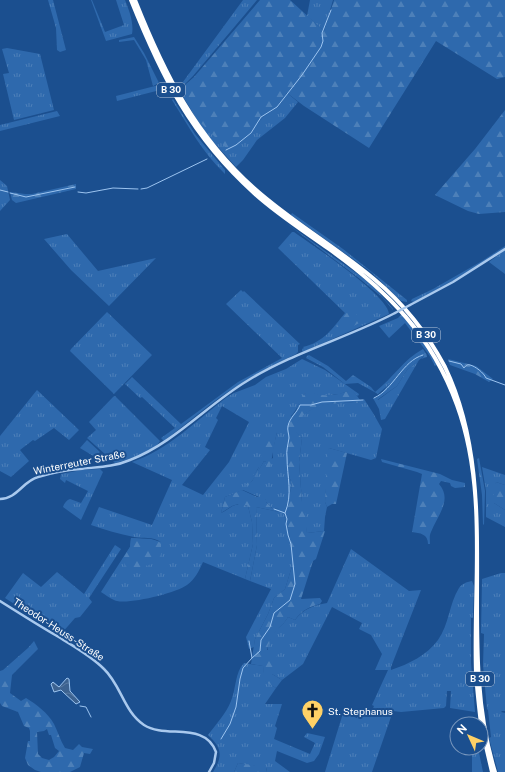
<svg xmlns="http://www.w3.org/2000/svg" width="505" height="772" font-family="'Public Sans',sans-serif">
  <defs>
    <pattern id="grass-tufts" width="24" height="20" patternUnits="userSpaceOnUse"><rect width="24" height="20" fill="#2e69ad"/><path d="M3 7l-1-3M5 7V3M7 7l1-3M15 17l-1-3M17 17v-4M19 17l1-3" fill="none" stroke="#4d80b9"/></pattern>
    <pattern id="forest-firs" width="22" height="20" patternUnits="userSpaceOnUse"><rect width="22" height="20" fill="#2e69ad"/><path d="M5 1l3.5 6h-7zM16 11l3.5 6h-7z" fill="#4d80b9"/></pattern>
    <pattern id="water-waves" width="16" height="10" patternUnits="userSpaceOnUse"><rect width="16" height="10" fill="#3c6290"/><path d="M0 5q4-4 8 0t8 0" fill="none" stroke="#597aa1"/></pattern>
  </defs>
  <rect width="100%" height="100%" fill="#1b4f8f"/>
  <path fill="url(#grass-tufts)" fill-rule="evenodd" d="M 48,0 L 53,0 L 66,50 L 60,52 L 57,50 L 56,28 Z
    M 91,0 L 92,0 L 105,32 L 124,25 L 116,0 L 125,0 C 129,10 134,23 132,34 L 106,41 Z
    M 243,0 L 257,0 L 193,76 L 185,84 L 180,86 Z
    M 310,0 L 333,0 L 324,31 L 307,16 Z
    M 134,37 L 144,53 L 159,83 L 153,86 L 146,60 L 134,40 L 119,42 L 119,40 Z
    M 7,48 L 40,54 L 54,110 L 14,120 L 3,74 L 9,73 L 2,49 Z
    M 159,85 L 161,85 L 164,89 L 117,101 L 116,96 Z
    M 287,93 L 298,102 L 285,118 L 257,140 L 243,160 L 236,167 L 208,136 L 196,118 L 250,133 L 263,117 L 279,106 Z
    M 173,99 L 195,134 L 225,170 L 225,174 C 202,152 189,127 172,100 Z
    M 57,111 L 60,116 L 0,131 L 0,125 Z
    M 0,180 L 7,186 L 10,200 L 0,211 Z
    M 292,213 L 343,249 L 407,300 L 407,302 L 401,301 L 371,272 L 291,215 Z
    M 286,223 L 362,277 L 375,288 L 393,309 L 393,310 L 382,297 L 360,279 Z
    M 292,232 L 294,232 C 312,245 388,295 389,314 L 303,352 L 302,351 L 302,349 L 304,348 L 303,347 C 324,342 332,329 345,313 L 278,248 Z
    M 67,234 L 98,271 L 156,258 L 109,306 L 71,270 L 44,239 Z
    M 505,246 L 505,248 L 454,280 L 414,302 L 411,301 L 412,299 L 433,289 L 482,261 Z
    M 505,250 L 505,274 L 489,262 Z
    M 241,290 L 243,292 L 244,291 L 300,344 L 298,345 L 298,352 L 296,354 C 276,364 257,373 239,385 C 212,401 189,422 164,441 L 161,438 L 175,428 L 142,397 L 140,398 L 125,384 L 132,377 L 181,424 L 238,382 L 282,358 L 226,304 Z
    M 107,312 L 152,355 L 114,394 L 70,351 L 71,349 Z
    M 402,314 L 416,331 L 437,365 L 435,366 L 429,355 L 405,323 L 389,338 L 379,326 L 398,318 Z
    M 423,349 L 427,355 L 427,357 L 421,359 L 424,356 L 423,355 L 378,394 L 358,383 L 345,384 L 323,367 L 306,358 L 307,356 L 309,355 L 328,366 L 346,381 L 353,375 L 371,387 L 375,392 C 392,379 404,359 423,349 Z
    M 302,359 L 325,370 L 359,394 L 358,396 L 352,392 L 348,391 L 340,394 L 321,396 L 312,393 L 305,393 C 299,401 297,410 291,416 L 288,472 L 292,485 L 284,515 L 289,532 L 293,563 L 285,589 L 274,598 L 268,614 L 255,639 L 254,647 L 249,649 L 246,637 L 271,589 L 250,581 L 257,545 L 256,507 L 279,512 L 279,509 L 272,508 L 266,502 L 266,500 L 243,490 L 225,497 L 221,513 C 234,507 232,502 248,506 L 252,522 L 253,544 L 245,579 L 203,562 C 199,571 195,579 187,585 C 176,593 131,604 117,601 C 112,600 106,595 101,592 L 126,553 L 130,547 L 131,538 L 151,539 L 161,542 C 152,536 144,539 134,537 C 119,534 105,530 91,525 L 99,507 L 152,525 L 172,480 L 132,462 C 168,450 197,420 227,397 L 234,393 L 255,385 L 266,377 L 286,369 ZM 222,406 L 249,422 L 229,462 L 203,495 L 182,485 L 210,450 L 205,447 L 218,420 L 216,418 ZM 277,432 L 273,449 L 273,458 L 266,462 L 264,461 L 252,481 L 247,485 C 260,469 267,450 277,432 Z
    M 419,360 L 385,419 L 381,420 L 379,409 L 373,398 L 376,398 L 378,400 L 397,386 L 407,370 Z
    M 37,390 L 79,430 L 69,440 L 54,428 L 35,441 L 33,440 L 20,450 L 29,461 L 11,477 L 0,471 L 0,436 Z
    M 115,396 L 160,441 C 154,452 127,460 115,463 L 87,438 L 96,430 L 89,422 L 113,397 Z
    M 364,399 L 373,413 L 382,429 L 376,458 L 371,460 L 329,448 L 325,502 L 327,507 L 325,517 L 324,531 L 307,533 L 302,502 L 299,462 L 302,438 L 294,431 C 299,409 323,403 343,403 C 351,402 358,405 364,399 Z
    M 87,440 L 100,452 L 95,457 L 80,448 Z
    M 482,467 L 505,475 L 505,485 L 496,482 L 494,503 L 505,510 L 505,527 L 486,517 L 486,491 Z
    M 100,469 L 103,472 L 81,520 L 63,507 C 64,503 67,500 70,499 L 81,503 L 88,491 L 66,480 L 65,483 L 60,479 L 61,474 L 82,470 Z
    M 115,545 L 121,549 L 89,598 L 92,602 L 80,617 L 75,618 L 61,634 L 5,598 L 23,573 L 41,587 L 57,572 L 84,594 Z
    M 351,549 L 409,591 L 421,590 L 391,667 L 391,670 C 409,664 427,655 438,640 C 449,625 449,604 459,588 C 462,584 466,582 472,581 L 474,586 L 473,618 L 471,618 L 471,663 L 475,712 L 450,708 L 451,691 L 447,691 L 446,706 L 444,708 L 401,712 L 393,711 L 372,772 L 325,772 L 343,713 L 357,718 L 359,711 L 370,715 L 374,706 L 372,705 L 388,670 L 375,670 L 382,654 L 371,635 L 359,629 L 362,623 L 332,607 L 303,664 L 282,680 L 272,674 C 268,656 263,645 277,629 C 282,625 285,622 288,617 L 295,620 C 304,608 313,606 327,603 Z
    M 501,573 L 505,573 L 505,711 L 502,711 L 501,712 L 505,713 L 505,772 L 498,772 L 489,738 L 491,737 L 488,710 L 487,709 L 483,665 L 484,634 L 481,633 L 482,579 Z
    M 244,663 L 263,666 L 265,681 L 276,688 L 265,704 L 282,704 L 275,726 L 277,728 L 274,739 L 310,754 L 315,743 L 304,737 L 307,733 L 325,737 L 319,754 L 314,761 L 307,763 L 277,751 L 275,761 L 290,772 L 266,772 L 267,768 L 238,763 L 234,772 L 213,772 C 223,756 222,748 208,735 C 216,724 226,714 231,701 C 236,689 235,672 244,663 Z
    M 472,748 L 478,748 L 483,772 L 472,772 Z"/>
  <path fill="url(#forest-firs)" fill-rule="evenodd" d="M 260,0 L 290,0 L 324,31 L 334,0 L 505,0 L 505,77 L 497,79 L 436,41 L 369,148 L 304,106 L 287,93 L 279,106 L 263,117 L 250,133 L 235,145 L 226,148 L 196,118 L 179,90 L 194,77 Z
    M 505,110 L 505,212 L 479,214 L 468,211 L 435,195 L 475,149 Z
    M 76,184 L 76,189 L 16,203 L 12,200 L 10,192 L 25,194 L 32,194 Z
    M 350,309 L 357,315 L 361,322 L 348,329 L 342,331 L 336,326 Z
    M 423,355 L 424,356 L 407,370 L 397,386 L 377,400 L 376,398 C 391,385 404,361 423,355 Z
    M 448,359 L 476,366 L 493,379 L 489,382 L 475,374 L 450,365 Z
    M 308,390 C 318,397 331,396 342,393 C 346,392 348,390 351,391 C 356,393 357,396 360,400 L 362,400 L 361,402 C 355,404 349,402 343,403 C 323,404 299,409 295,431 L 302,438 L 299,462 L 302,502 L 305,503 L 307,533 L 324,531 L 325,531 L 316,559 L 313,561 L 301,599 L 320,598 L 322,601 L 320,604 C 309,607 302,610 295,620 L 288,617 C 285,623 281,625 277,630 C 272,635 269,643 267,650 L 279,650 L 272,674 L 282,680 L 276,688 L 264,681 L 263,666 L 251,664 L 255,639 L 268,614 L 274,598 L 285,589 L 293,563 L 289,532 L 284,515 L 292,485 L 288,472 L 287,428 L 288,420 L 296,411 L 300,399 Z
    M 277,431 L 270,468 L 266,469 L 266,462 L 264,461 L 255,477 L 248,486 L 246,485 L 258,469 L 268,433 Z
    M 329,448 L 347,453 L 336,504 L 332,504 L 327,507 L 325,502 L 327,453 Z
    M 479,458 L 485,491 L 484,525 L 483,524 L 482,495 L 477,459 Z
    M 381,459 L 440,474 L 452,480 L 465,483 L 465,487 L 455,488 L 451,486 L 450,483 L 441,481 L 439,484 C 453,500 437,516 431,532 C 429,536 430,540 430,544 L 428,544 C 428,534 420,533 412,532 L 422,474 L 417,472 L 382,462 Z
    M 496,482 L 505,485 L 505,510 L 494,503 L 494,487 Z
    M 242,490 L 257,497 L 263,497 L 266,500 L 266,502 L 272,508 L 279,509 L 279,512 L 256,507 L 257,545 L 250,581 L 245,579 L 253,544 L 252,522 L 248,506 L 245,505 L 246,511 L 242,512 L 238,504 L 232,506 L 221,513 L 225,497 Z
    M 131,538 L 154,540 L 161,543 L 161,554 L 157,562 C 152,565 149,564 143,567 C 140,569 141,573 134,573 L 134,571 L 129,570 L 122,560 L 130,547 Z
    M 34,641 L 38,649 L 12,675 L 10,693 L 21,701 L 26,698 C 36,704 48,713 54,724 C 58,732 60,740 65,748 L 73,750 L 79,744 L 82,747 L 93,749 L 90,754 L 84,753 L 80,767 L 70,772 L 41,772 L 35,770 L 28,765 L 25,758 L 28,741 L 30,741 L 30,731 L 29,728 L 24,726 L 18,712 L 2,706 L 0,703 L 0,671 L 3,670 L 28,648 ZM 47,729 L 49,735 L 51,735 L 55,748 L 59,751 L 54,757 L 49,760 L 42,758 L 38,754 L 37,732 L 44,731 Z
    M 238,763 L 267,767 L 266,772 L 234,772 Z"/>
  <path fill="url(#water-waves)" stroke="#9cc4f0" d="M 67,678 L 69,679 L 70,691 L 80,702 L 76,704 L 63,692 L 61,690 L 54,692 L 51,684 L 53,682 L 59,687 Z"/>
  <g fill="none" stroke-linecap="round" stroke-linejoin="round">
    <path stroke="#9cc4f0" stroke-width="1" d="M 226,150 L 236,145 L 251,133 L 261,117 L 277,107 L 302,75 L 321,47 L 323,41 L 322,33 L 331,10
      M 141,189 L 147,188 L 207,159
      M 0,190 L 8,192
      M 78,192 L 86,193 L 113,188 L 138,189
      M 10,193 L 26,197 L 75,187
      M 449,361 L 461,364 L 464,368 C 466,366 467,364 470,365 C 475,366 484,373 486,378 L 505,385
      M 374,398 C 394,389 402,361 423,355
      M 285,513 C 293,494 287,477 287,457 C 286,451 288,445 289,438 C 289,434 287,430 288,426 C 290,417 297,413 300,405 L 311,405 L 322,402 L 363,400
      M 252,658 L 260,651 L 261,640 L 270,627 L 274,613 L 290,600 L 295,584 L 291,544 L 288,535 L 286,524 L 287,519 L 285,513 L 274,509
      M 80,706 L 86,707 L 91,717
      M 221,739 L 230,724 L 236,707 L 240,679 L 243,668 L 252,658 L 249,641"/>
    <path stroke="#a9c9ee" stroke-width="2.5" d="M 410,305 L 453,282 L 505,249
      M 0,499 C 17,499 23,481 38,477 C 51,473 66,470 80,469 C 97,467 114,467 130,460 C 174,443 207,405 247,381 C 294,352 347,338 395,313
      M 0,601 C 19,613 38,625 57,636 C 73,646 90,655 104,669 C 121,685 124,712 144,725 C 166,739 205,721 216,752 L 214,763 L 209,772"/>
    <path stroke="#fff" stroke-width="4" d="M 131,0 C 162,77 191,136 254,193 C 277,214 304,231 329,249 C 388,291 432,336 457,405 C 488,490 473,584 476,673 C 477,690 479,707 481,724
      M 135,0 C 164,73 195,136 255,189 C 292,222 336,247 374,279 C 403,303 427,333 445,367 C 505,492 454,640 495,772
      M 481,725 L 492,772"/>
    <path stroke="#a9c9ee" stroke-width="2.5" d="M 395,313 L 410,305"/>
  </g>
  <defs>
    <symbol id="church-pin" viewBox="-11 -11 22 30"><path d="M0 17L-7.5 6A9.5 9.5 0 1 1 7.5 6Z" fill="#ffd166" stroke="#1b4f8f"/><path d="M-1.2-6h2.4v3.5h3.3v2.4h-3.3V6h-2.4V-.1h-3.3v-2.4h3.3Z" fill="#111"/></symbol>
  </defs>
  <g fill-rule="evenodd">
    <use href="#church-pin" x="300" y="698" width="25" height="34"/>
  </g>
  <g text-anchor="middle" stroke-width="4" stroke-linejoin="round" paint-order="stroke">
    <g fill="#1b4f8f" stroke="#bbcadd" stroke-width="1">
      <rect x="157" y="83" width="28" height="14" rx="3"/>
      <rect x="412" y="328" width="28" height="14" rx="3"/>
      <rect x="466" y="672" width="28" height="14" rx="3"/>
    </g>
    <g font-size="9" font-weight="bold" fill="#fff">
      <text x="171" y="93">B 30</text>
      <text x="426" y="338">B 30</text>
      <text x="480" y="682">B 30</text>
    </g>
    <g font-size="10" fill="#fff" stroke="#1b4f8f">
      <text transform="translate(79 462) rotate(-11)" y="4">Winterreuter Straße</text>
      <text transform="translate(59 629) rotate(33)" y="4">Theodor-Heuss-Straße</text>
    </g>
    <g font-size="10" fill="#fff" stroke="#1b4f8f" text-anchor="start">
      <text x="328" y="715">St. Stephanus</text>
    </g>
  </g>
  <g transform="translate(469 736) rotate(314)"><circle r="19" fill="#1b4f8f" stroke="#7695bc"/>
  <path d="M0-3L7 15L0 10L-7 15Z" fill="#ffd166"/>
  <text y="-6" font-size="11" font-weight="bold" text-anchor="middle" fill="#ffffff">N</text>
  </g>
</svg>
